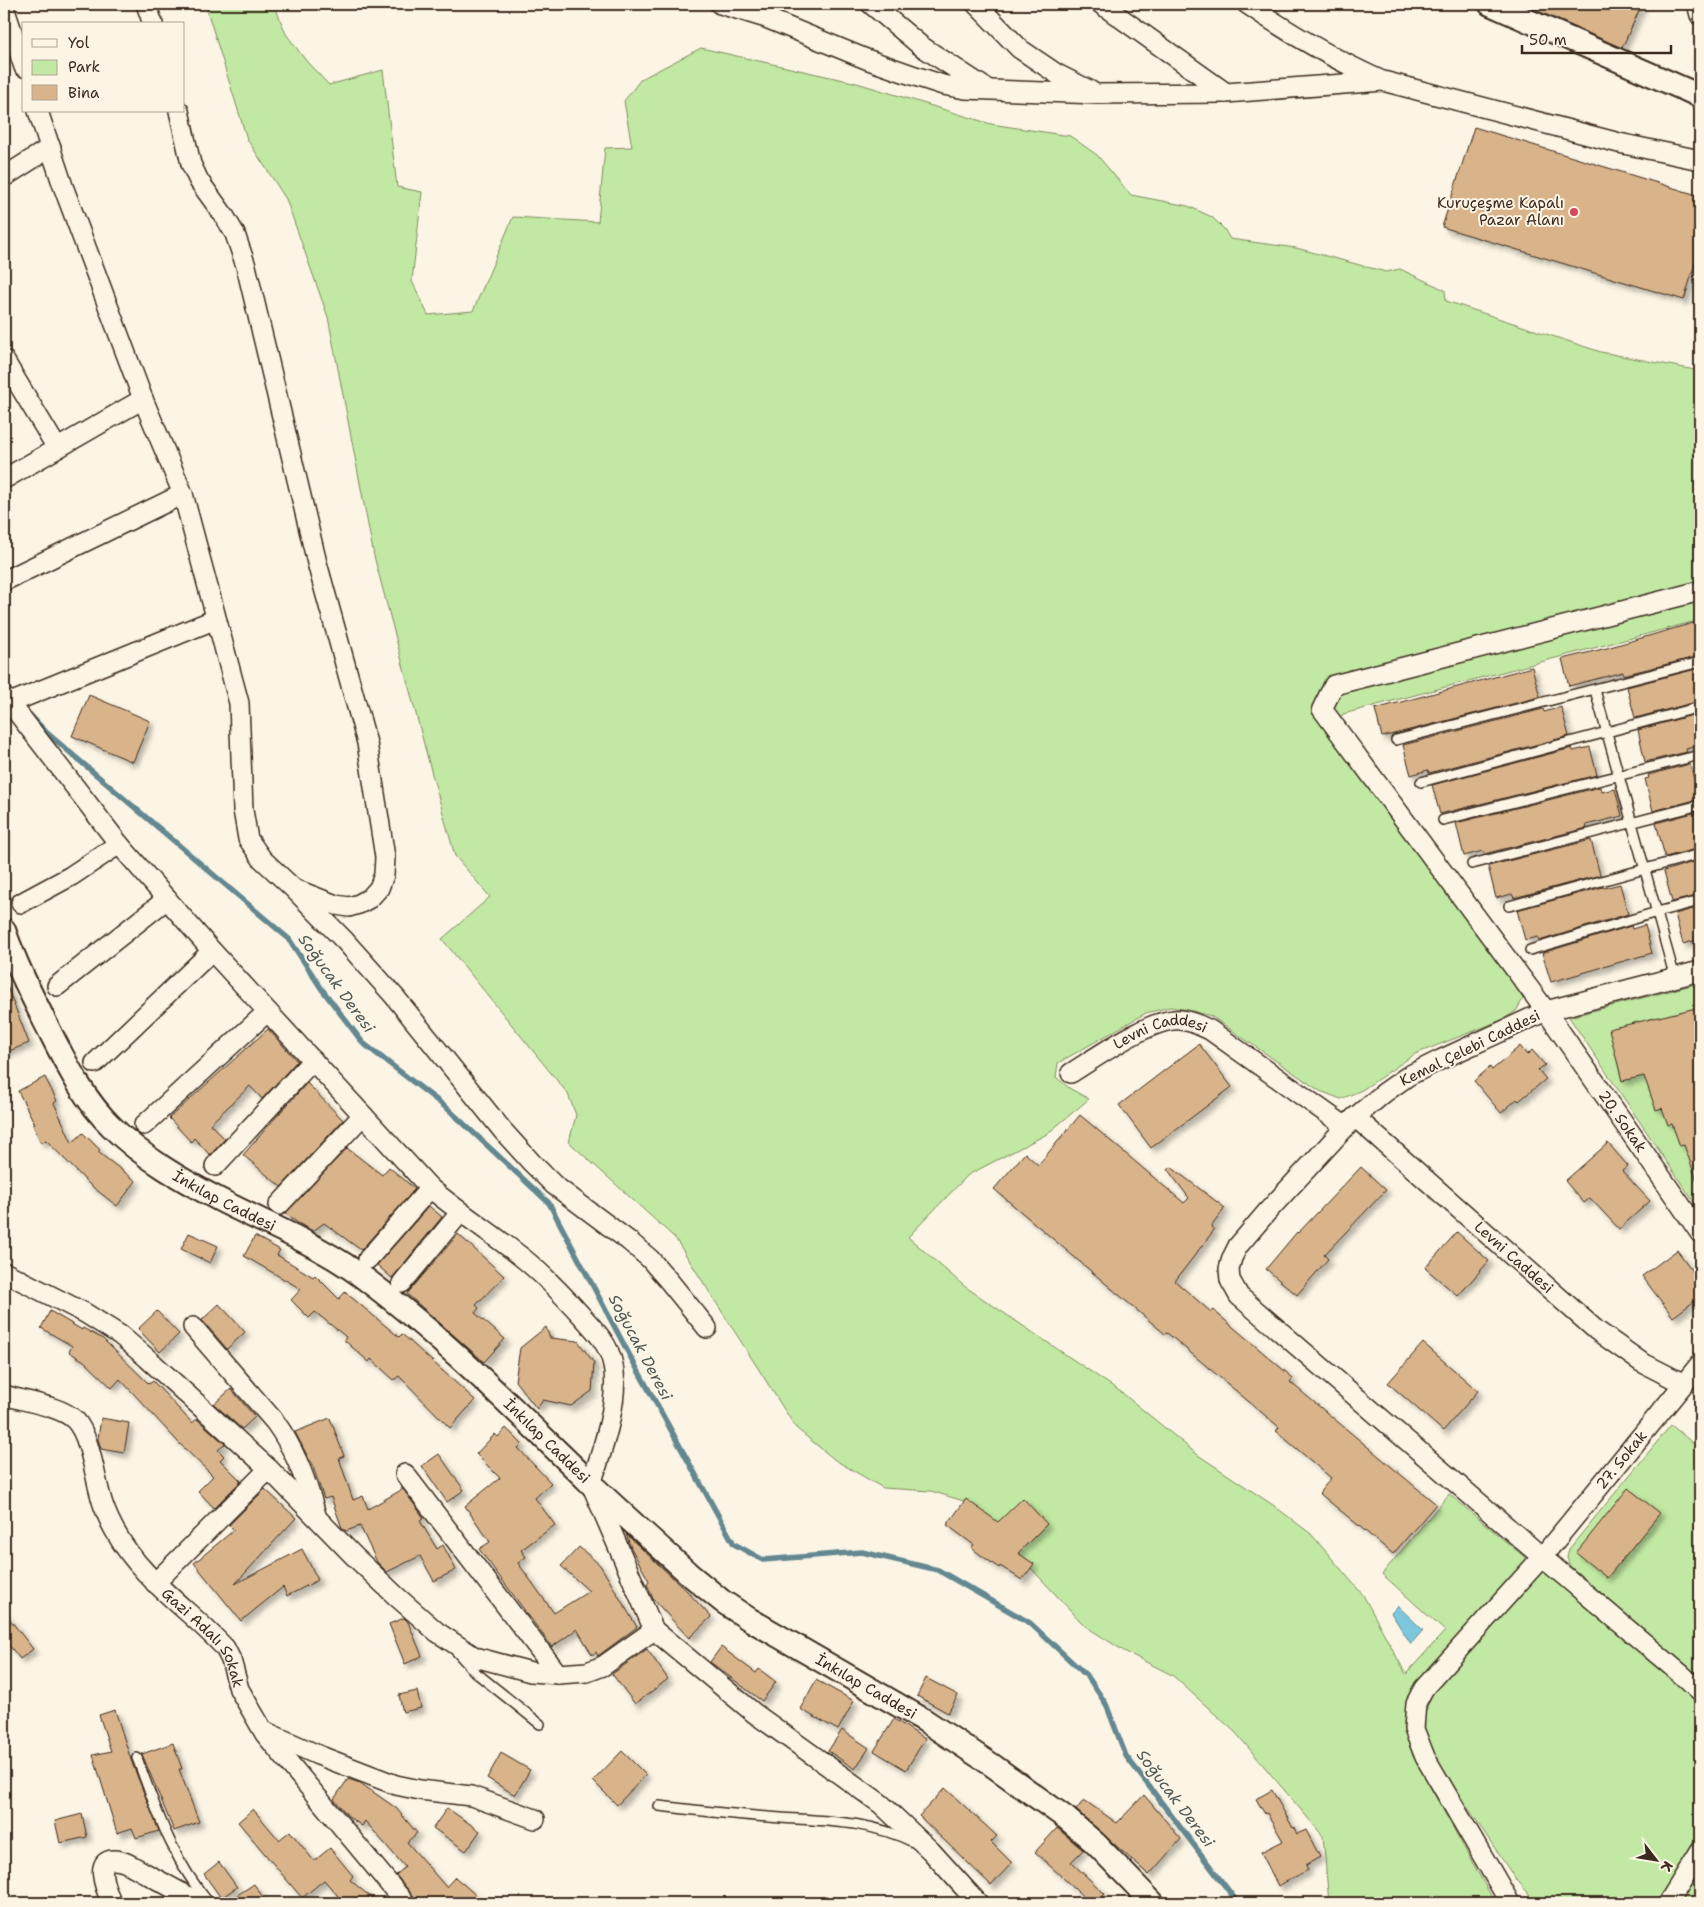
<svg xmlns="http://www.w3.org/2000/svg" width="1704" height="1907" font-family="'Shantell Sans',sans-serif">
  <defs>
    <filter id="shadow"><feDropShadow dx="4.5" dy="4.5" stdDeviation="2.5" flood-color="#0004"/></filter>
  </defs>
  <rect width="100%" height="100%" fill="#fcf5e5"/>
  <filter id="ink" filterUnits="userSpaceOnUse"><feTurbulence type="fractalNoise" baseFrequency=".02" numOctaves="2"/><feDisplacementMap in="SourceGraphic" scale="10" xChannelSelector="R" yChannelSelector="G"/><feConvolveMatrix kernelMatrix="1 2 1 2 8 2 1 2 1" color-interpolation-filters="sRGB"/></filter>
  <g filter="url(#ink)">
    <path fill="#c2e9a3" stroke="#7e8a60" d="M 205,4 L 274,4 L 286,34 L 307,62 L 329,85 L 383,70 L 397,187 L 422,192 L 412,281 L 428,315 L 473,311 L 513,217 L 598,222 L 605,148 L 632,147 L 624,101 L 641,79 L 701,48 L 857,83 L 991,124 L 1070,136 L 1097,155 L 1131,195 L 1188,206 L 1212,217 L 1224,229 L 1230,239 L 1296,248 L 1386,272 L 1400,269 L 1445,290 L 1446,301 L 1601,352 L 1700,371 L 1700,620 L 1343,714 L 1332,732 L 1515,984 L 1523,999 L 1516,1011 L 1502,1020 L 1415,1054 L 1362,1090 L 1341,1099 L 1320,1091 L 1211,1016 L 1189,1010 L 1170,1007 L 1146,1013 L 1058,1063 L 1056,1077 L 1069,1088 L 1089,1099 L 1047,1134 L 968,1175 L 908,1237 L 964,1286 L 1121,1392 L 1198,1455 L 1273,1505 L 1311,1534 L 1363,1595 L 1406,1674 L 1445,1631 L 1382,1574 L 1449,1494 L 1528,1560 L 1418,1684 L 1406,1730 L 1413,1756 L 1495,1903 L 1329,1903 L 1323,1836 L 1236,1733 L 1172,1675 L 1124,1651 L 1085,1626 L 970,1503 L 931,1491 L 883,1488 L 835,1460 L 796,1428 L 675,1238 L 569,1142 L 576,1115 L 568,1094 L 442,939 L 490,897 L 455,856 L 432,774 L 374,556 L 328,317 L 286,199 L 247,139 Z
      M 1700,983 L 1700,1211 L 1569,1017 Z
      M 1671,1425 L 1700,1449 L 1700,1678 L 1570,1566 L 1567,1558 L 1569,1549 Z
      M 1542,1568 L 1667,1674 L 1700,1707 L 1700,1830 L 1657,1903 L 1536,1903 L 1516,1880 L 1440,1766 L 1425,1737 L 1424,1717 L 1431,1696 Z
      M 1700,1872 L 1700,1903 L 1680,1903 L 1681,1901 Z"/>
    <path fill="#7dc7dd" stroke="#638891" d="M 1398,1606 L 1423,1630 L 1411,1644 L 1391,1613 Z"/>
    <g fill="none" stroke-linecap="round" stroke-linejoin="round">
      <path stroke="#638891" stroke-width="5.5" d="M 30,715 L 46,732 L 289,939 L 321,988 L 363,1043 L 448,1109 L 549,1203 L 630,1356 L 734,1544 L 763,1560 L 862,1552 L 938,1570 L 1030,1623 L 1088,1677 L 1106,1704 L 1126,1756 L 1238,1903"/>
    </g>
    <path fill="#d9b48a" stroke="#3b2a1e" filter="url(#shadow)" d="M 1522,4 L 1642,4 L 1622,48 Z
      M 1474,127 L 1700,196 L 1700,247 L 1684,300 L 1442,227 Z
      M 1700,621 L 1700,656 L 1623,675 L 1623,672 L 1569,686 L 1562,659 L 1607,648 Z
      M 1532,667 L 1540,697 L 1382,737 L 1375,709 Z
      M 1700,668 L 1700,701 L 1635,718 L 1627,687 Z
      M 89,695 L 150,721 L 133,762 L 72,736 Z
      M 1561,707 L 1569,736 L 1429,773 L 1428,770 L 1411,775 L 1403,745 L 1543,709 L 1544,712 Z
      M 1700,713 L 1700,745 L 1686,749 L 1687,752 L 1645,762 L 1638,730 Z
      M 1590,747 L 1597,775 L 1440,814 L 1432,785 L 1572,748 L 1573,751 Z
      M 1690,764 L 1699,799 L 1653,811 L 1645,779 L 1649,778 L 1648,775 Z
      M 1600,787 L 1602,792 L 1615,789 L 1622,816 L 1586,825 L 1587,828 L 1484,854 L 1483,851 L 1464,856 L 1456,823 Z
      M 1700,811 L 1700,848 L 1665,857 L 1656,823 Z
      M 1591,840 L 1600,875 L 1514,898 L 1512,894 L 1496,898 L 1488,866 Z
      M 1700,860 L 1700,895 L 1672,902 L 1664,871 Z
      M 1620,884 L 1628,914 L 1539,941 L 1538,937 L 1525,940 L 1517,910 L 1603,887 L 1604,888 Z
      M 1700,907 L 1700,939 L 1683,944 L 1675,914 Z
      M 1645,925 L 1652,953 L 1551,982 L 1542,953 L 1631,926 L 1632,929 Z
      M 5,981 L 29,1043 L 4,1053 L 4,982 Z
      M 1700,1007 L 1700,1183 L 1698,1184 L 1684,1145 L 1680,1146 L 1672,1124 L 1668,1125 L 1662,1108 L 1656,1110 L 1644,1076 L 1622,1081 L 1609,1029 Z
      M 268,1029 L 297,1061 L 262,1099 L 250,1086 L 210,1124 L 225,1139 L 210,1155 L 194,1138 L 191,1142 L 169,1118 Z
      M 1199,1044 L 1232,1087 L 1151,1148 L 1119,1105 Z
      M 1520,1046 L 1527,1055 L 1532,1050 L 1545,1065 L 1538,1070 L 1546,1079 L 1519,1101 L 1517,1099 L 1501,1113 L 1474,1081 L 1490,1067 L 1492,1070 Z
      M 45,1077 L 57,1101 L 54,1103 L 72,1143 L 83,1133 L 100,1150 L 98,1152 L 136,1181 L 117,1206 L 90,1185 L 46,1140 L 41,1143 L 33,1125 L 35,1124 L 18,1091 Z
      M 307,1083 L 343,1120 L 281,1187 L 243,1155 L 269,1125 Z
      M 1080,1115 L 1184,1203 L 1189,1198 L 1168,1170 L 1171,1167 L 1225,1208 L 1211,1227 L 1214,1230 L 1175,1281 L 1211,1312 L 1213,1310 L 1293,1378 L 1290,1382 L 1436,1504 L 1393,1554 L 1319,1493 L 1331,1478 L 1276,1431 L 1279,1427 L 1167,1333 L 1165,1334 L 994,1189 L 1025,1153 L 1038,1165 Z
      M 1608,1143 L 1628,1166 L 1622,1171 L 1650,1201 L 1619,1229 L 1590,1198 L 1584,1203 L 1565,1181 Z
      M 347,1148 L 382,1175 L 389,1167 L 415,1189 L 361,1250 L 324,1223 L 313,1231 L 298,1223 L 285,1214 Z
      M 1361,1167 L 1386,1190 L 1324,1255 L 1328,1259 L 1297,1295 L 1266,1269 L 1297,1232 L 1298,1233 Z
      M 429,1206 L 442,1217 L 392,1278 L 377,1265 Z
      M 1457,1232 L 1489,1261 L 1458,1296 L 1425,1268 Z
      M 189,1233 L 218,1246 L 210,1263 L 181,1249 Z
      M 458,1234 L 504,1276 L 476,1305 L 479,1308 L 475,1313 L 505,1339 L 484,1362 L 407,1294 Z
      M 255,1236 L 280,1250 L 277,1255 L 313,1277 L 315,1275 L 339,1299 L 345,1292 L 399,1337 L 402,1334 L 475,1400 L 450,1428 L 399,1376 L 394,1380 L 371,1359 L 369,1362 L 344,1340 L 346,1337 L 315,1312 L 309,1318 L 291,1300 L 301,1289 L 244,1256 Z
      M 1677,1250 L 1700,1281 L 1700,1297 L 1673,1317 L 1642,1276 Z
      M 219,1304 L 245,1332 L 227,1349 L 202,1320 Z
      M 50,1311 L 82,1330 L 83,1328 L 103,1339 L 149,1384 L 153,1381 L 192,1423 L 197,1419 L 225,1444 L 218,1450 L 224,1456 L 220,1460 L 241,1481 L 214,1508 L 198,1491 L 213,1476 L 178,1442 L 120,1379 L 112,1388 L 84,1361 L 69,1352 L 72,1346 L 41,1328 Z
      M 157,1311 L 179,1334 L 160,1352 L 138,1329 Z
      M 546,1327 L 550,1338 L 578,1341 L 594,1363 L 592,1391 L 571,1406 L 543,1400 L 537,1409 L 515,1381 L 520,1348 Z
      M 1423,1343 L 1478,1391 L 1443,1431 L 1388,1383 Z
      M 231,1389 L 255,1417 L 242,1429 L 214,1404 Z
      M 101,1418 L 129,1423 L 124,1453 L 101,1449 L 98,1439 Z
      M 330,1418 L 344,1456 L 339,1458 L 353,1500 L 363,1496 L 368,1509 L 403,1489 L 424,1518 L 420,1521 L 437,1549 L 443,1545 L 456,1570 L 434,1581 L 420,1556 L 387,1572 L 377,1562 L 360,1526 L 346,1531 L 342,1528 L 331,1497 L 324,1499 L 313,1467 L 295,1432 Z
      M 506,1428 L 522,1444 L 518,1448 L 551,1483 L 535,1498 L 555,1525 L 521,1550 L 526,1557 L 518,1563 L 554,1613 L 589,1591 L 561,1566 L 579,1547 L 600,1565 L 637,1627 L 598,1656 L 596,1652 L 592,1655 L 577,1629 L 552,1647 L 479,1549 L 490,1542 L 465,1506 L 500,1478 L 476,1454 L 495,1434 L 498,1437 Z
      M 439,1454 L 464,1490 L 447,1502 L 422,1466 Z
      M 1628,1488 L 1660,1513 L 1607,1578 L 1576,1553 Z
      M 265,1489 L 296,1518 L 235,1584 L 302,1549 L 318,1580 L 287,1596 L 283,1587 L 241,1621 L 194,1563 L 234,1530 L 229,1525 Z
      M 1023,1498 L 1047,1524 L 1018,1553 L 1034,1564 L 1022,1580 L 1000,1566 L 999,1568 L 971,1548 L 974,1545 L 947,1525 L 966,1499 L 998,1522 Z
      M 626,1534 L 687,1591 L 711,1617 L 689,1638 L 653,1599 L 647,1584 L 649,1581 L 631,1548 Z
      M 4,1612 L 33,1649 L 20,1659 L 4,1639 Z
      M 404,1618 L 408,1622 L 422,1656 L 405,1664 L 389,1624 Z
      M 721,1647 L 756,1673 L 759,1669 L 776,1682 L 762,1701 L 710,1662 Z
      M 647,1649 L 668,1679 L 635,1704 L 612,1674 Z
      M 926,1678 L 958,1695 L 948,1713 L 917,1696 Z
      M 816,1680 L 854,1701 L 838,1730 L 800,1709 Z
      M 417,1691 L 421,1708 L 403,1712 L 399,1695 Z
      M 115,1710 L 131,1760 L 159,1831 L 136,1838 L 132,1828 L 117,1833 L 93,1755 L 111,1751 L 99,1715 Z
      M 894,1719 L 925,1739 L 906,1770 L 874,1751 Z
      M 842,1730 L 869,1748 L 855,1769 L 828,1751 Z
      M 173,1743 L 182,1769 L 179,1769 L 199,1822 L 174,1831 L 142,1754 Z
      M 622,1751 L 646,1775 L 617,1805 L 593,1781 Z
      M 501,1753 L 530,1770 L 515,1795 L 487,1778 Z
      M 348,1779 L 360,1783 L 396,1808 L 417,1833 L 407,1842 L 446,1887 L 455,1877 L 485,1903 L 419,1903 L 396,1875 L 405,1867 L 365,1821 L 362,1826 L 349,1817 L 334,1799 Z
      M 945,1788 L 997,1836 L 991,1842 L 1012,1863 L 991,1885 L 919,1816 Z
      M 1272,1790 L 1293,1828 L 1294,1827 L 1297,1834 L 1306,1830 L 1320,1857 L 1306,1865 L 1308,1870 L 1278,1886 L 1261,1852 L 1283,1841 L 1267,1813 L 1265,1814 L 1256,1799 Z
      M 1144,1795 L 1181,1839 L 1149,1875 L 1076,1810 L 1084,1800 L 1117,1823 Z
      M 447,1808 L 480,1831 L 466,1851 L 433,1828 Z
      M 253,1809 L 279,1840 L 290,1831 L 314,1861 L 330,1848 L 353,1876 L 350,1880 L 378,1903 L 344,1903 L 324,1880 L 302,1898 L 238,1822 Z
      M 82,1814 L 87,1837 L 60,1843 L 55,1821 Z
      M 1057,1828 L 1083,1850 L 1071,1862 L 1105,1894 L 1096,1903 L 1090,1903 L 1035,1852 Z
      M 219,1862 L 237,1887 L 221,1898 L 204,1874 Z
      M 254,1884 L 267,1903 L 225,1903 Z"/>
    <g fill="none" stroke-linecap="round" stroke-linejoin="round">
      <defs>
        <path id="service" d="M 1595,690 L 1675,978
          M 1396,740 L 1700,662
          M 1421,782 L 1700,707
          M 1443,820 L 1700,755
          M 1472,864 L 1700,805
          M 1509,906 L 1700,854
          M 1530,950 L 1657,912 L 1700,901
          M 456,1651 L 475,1672 L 540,1724
          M 137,1758 C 157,1811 172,1859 209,1903
          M 659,1806 C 700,1811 740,1815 781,1818 C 827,1821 871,1821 913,1842"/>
        <g id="minor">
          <path d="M 146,4 L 153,24"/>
          <path d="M 720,4 L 766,18 L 866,59 L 912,75 L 943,85 L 965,89 L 1097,94 L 1226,93 L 1383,81 L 1619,143 L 1700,160"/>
          <path d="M 871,4 L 921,46 L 987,89"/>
          <path d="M 976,4 L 1020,49 L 1057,74 L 1091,91"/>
          <path d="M 1101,4 L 1226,93"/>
          <path d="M 1247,4 C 1289,33 1333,59 1380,80"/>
          <path d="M 1697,4 L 1700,15"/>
          <path d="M 4,7 L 24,67"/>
          <path d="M 38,111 L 63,186 L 143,399 L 183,494 L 239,703 L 243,810 L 248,839 L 262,859 L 294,889 L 345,941 L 395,997 L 503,1131 L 532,1163 L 554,1185 L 629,1241 L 650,1259 L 669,1281 L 707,1328"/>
          <path d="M 179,111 L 191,164 L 199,181 L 225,217 L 235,234 L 246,266 L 317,563 L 367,743 L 385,857 L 384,875 L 379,888 L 370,898 L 359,904 L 349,907 L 336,905 L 300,891"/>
          <path d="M 4,177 L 51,147"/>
          <path d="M 4,360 L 57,448"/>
          <path d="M 4,479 L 143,399"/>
          <path d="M 4,581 L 183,494"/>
          <path id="s1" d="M 1700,591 L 1334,685 L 1322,709 L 1546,1011 L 1700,1233"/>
          <path d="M 4,697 L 10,703 L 216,619"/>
          <path d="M 4,699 L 10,703 L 119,844 L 212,951 L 430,1188 C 460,1213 493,1234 524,1259 C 545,1276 563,1295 581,1315 C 595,1330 609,1344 613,1365 C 620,1400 602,1451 591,1484 L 654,1630 L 754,1713 L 881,1804 L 931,1851 L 978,1903"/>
          <path d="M 21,903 L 71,876 L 119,844"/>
          <path d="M 1700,971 L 1546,1011 L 1440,1060 L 1408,1076 L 1384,1093 L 1352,1120 L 1267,1212 L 1238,1246 L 1232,1258 L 1229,1269 L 1230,1280 L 1239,1296 L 1542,1557 L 1682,1675 L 1700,1692"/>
          <path d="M 57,986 L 167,899"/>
          <path d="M 95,1063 L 212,951"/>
          <path id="s2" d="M 1071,1073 C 1097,1057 1152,1017 1181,1020 C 1192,1021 1201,1026 1210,1030 L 1346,1127"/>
          <path id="s3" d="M 1355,1117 L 1596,1330 L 1641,1362 L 1684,1384"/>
          <path d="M 144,1125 L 267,1012"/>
          <path d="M 215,1166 L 313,1060"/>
          <path d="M 279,1205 L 363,1115"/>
          <path d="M 368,1259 L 430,1188"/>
          <path d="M 4,1272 L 85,1313 L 120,1335 L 147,1358 L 269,1469 L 354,1556 L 396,1596 L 437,1632 L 475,1657 L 531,1672 L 558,1674 L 587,1672 L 603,1666 L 654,1630"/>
          <path d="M 402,1283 L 460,1213"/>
          <path d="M 193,1327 L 275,1422 C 295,1449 307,1482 316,1515"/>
          <path id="s4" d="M 4,1395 C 23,1401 61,1406 75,1420 C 92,1438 95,1484 104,1507 C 107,1515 111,1524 115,1531 C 141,1579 189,1609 225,1648 L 231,1660 L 239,1689 L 265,1734 L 405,1903"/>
          <path d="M 405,1474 L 558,1674"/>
          <path d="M 155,1583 L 269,1469"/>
          <path d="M 264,1731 L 318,1755 L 396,1785 L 420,1790 L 471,1796 L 535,1819"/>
          <path d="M 112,1903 C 106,1891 90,1853 121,1861 C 129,1863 137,1869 145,1873 C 163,1883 182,1893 200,1903"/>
          <path id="s5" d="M 1510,1903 L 1425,1757 L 1414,1729 L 1416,1703 L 1424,1688 L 1542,1557 L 1700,1364"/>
          <path d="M 1668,1903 L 1700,1851"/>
        </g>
        <g id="tertiary">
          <path d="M 1490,4 L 1700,96"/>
          <path id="s6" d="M 4,930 C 15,962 30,992 45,1022 C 64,1059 82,1098 112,1127 C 143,1158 182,1180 220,1200 C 270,1226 323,1246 368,1281 C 447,1341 518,1413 589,1482 C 622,1514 656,1543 689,1574 L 722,1601 L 749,1619 L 924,1720 L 992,1765 L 1066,1818 L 1095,1843 L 1153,1903"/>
        </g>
      </defs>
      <use href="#service" stroke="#3b2a1e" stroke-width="12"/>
      <use href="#minor" stroke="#3b2a1e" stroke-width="22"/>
      <use href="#tertiary" stroke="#3b2a1e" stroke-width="26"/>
      <use href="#service" stroke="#fcf5e5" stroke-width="9"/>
      <use href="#minor" stroke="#fcf5e5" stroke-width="19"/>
      <use href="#tertiary" stroke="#fcf5e5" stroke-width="22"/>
    </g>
  </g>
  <circle fill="#d1495b" stroke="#fcf5e5" stroke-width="2" cx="1574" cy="212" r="5"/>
  <g text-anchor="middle" stroke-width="4" stroke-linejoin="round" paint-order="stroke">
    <g font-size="15" fill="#3b2a1e" stroke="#fcf5e5" text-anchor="end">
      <text x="1564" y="208">Kuruçeşme Kapalı<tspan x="1564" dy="17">Pazar Alanı</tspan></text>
    </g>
    <g font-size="15" fill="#3b2a1e" stroke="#fcf5e5">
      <text dy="5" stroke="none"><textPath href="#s2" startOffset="101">Levni Caddesi</textPath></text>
      <text transform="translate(1470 1048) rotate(-26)" y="5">Kemal Çelebi Caddesi</text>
      <text dy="5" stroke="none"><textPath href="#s1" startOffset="915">20. Sokak</textPath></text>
      <text dy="5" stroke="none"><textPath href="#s6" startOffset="361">İnkılap Caddesi</textPath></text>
      <text dy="5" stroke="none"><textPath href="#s3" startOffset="212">Levni Caddesi</textPath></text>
      <text dy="5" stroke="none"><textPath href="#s6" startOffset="766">İnkılap Caddesi</textPath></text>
      <text dy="5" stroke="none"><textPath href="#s5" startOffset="544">27. Sokak</textPath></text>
      <text dy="5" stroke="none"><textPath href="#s4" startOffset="335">Gazi Adalı Sokak</textPath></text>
      <text dy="5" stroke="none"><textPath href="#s6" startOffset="1171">İnkılap Caddesi</textPath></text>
    </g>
    <g font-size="16" font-style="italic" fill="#4f5957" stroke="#fcf5e5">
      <text transform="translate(337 983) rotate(54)" y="6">Soğucak Deresi</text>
      <text transform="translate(641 1347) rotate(62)" y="6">Soğucak Deresi</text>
      <text transform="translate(1176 1798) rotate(53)" y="6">Soğucak Deresi</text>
    </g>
  </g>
  <rect width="1704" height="1907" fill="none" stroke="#fcf5e5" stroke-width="20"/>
  <rect x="10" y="10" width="1684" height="1887" fill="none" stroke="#3b2a1e" stroke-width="2" filter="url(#ink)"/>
  <rect x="22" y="22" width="162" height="90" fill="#fcf5e5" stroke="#afa495"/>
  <rect x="32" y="39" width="25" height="8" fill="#fcf5e5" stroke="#afa495"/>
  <text x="68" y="48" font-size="15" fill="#3b2a1e">Yol</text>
  <rect x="32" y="60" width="25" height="15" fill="#c2e9a3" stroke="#afa495"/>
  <text x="68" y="72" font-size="15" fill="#3b2a1e">Park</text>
  <rect x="32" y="85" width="25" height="15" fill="#d9b48a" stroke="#afa495"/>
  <text x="68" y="98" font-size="15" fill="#3b2a1e">Bina</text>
  <g transform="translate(1656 1860) rotate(121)" stroke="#fcf5e5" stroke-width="4" paint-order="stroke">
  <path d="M0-4L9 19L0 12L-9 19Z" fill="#3b2a1e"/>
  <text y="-8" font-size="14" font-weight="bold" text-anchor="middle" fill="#3b2a1e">K</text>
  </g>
  <path d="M1522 45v8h149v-8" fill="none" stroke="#3b2a1e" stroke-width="2.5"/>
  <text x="1529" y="45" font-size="15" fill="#3b2a1e" stroke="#fcf5e5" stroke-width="4" paint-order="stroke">50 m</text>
</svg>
